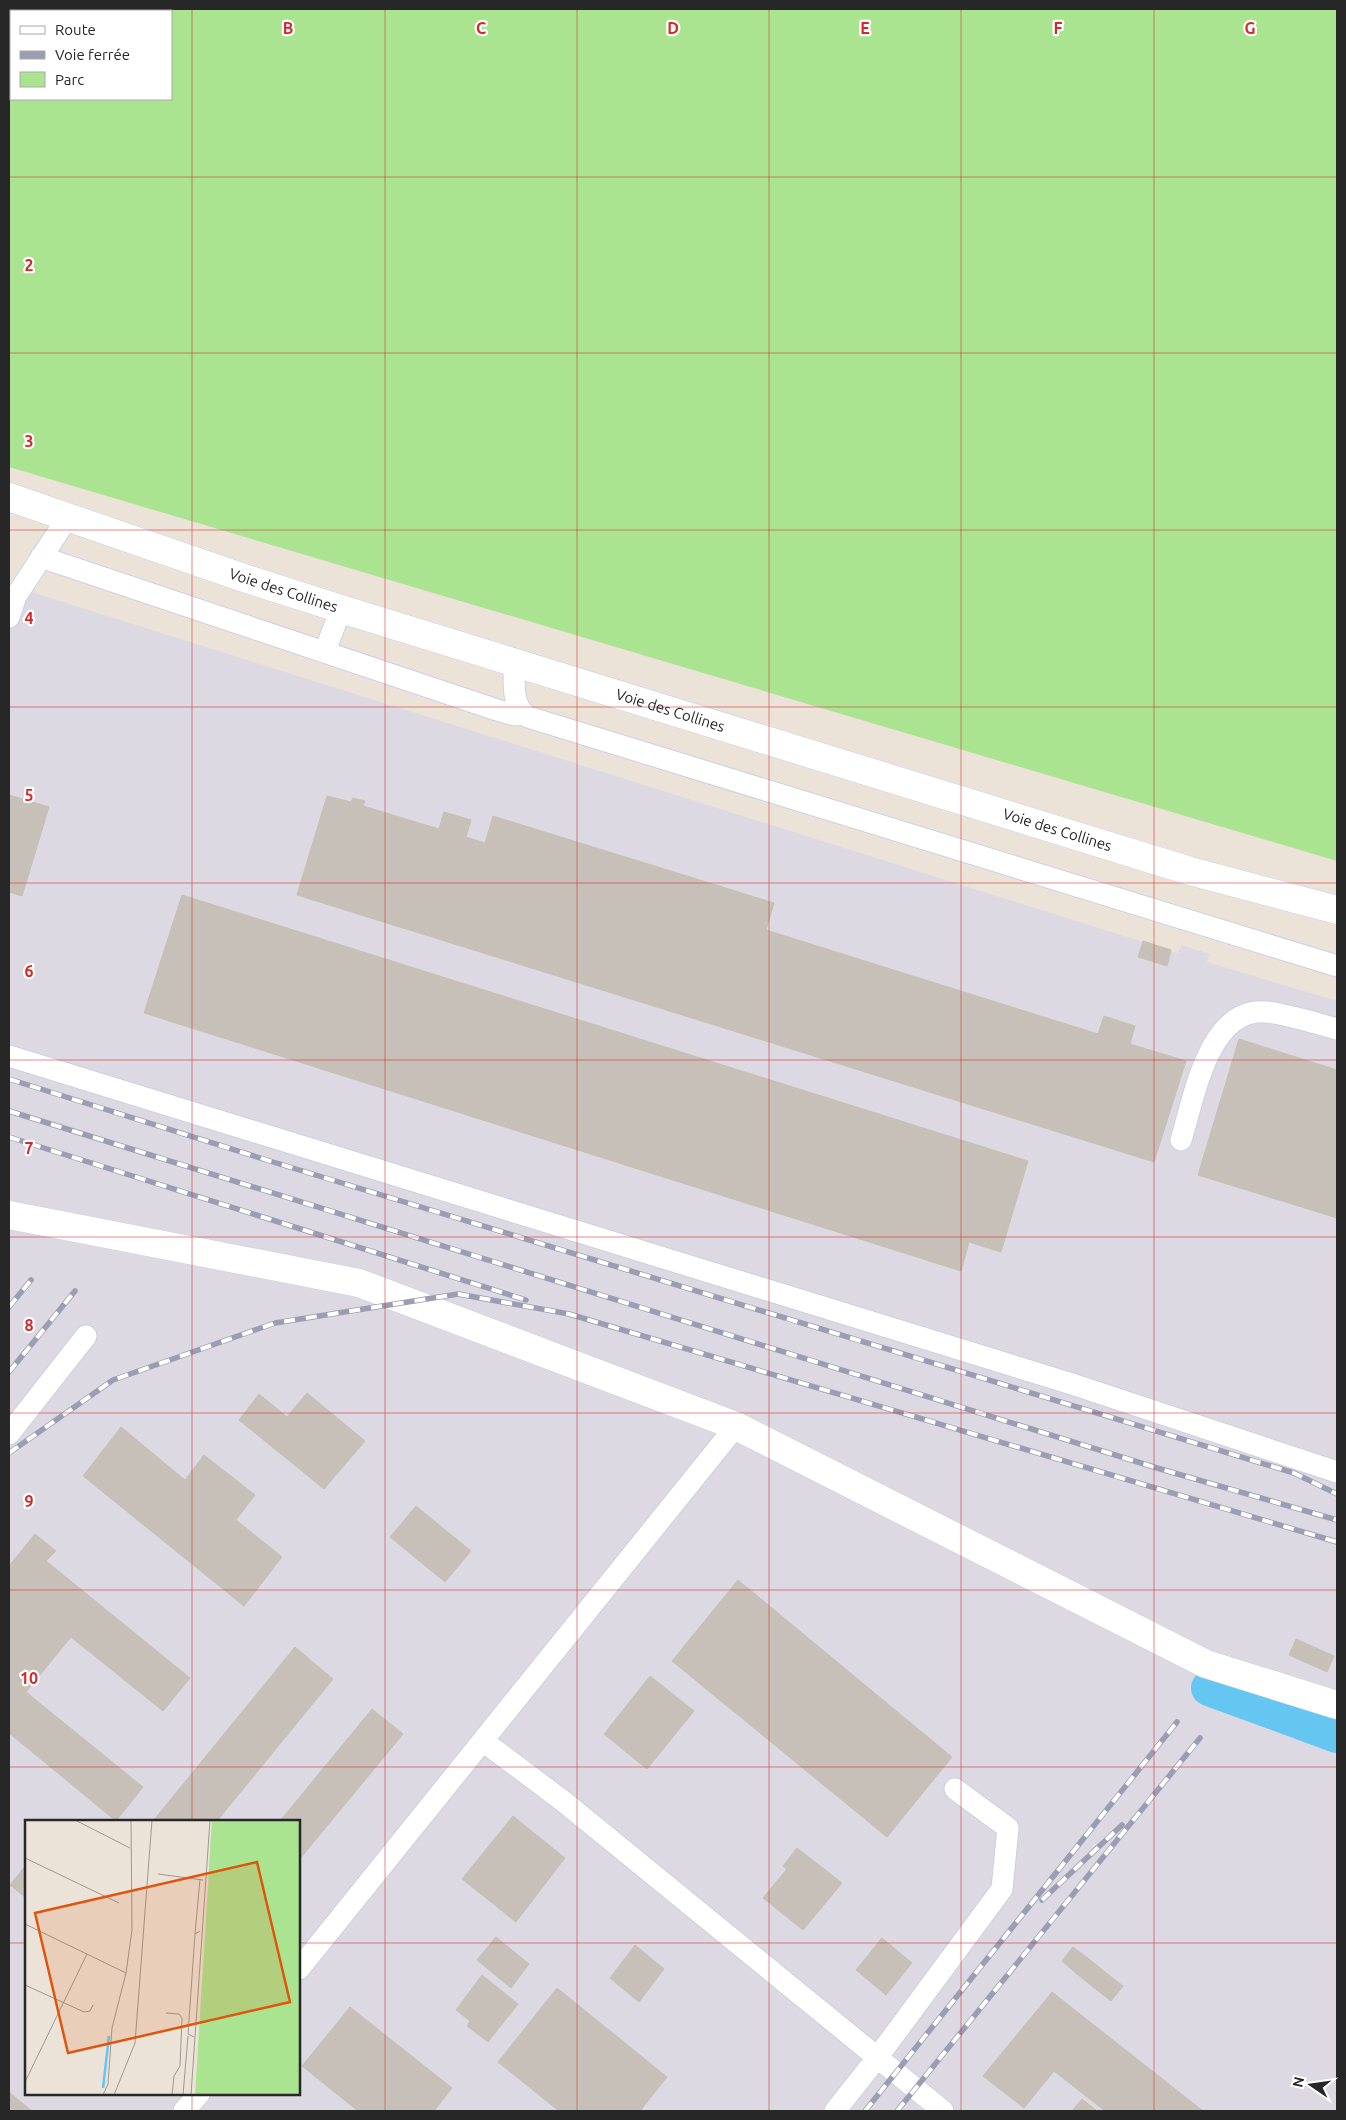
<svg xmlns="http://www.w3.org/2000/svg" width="1346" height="2120" font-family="Ubuntu,sans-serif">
  <rect width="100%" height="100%" fill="#ebe3d8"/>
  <path fill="#dcd9e2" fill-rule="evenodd" d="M 9,585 L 1178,953 L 1181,945 L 1210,954 L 1207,962 L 1337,1001 L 1337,2111 L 9,2111 ZM 26,1821 L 299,1821 L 299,2094 L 26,2094 Z"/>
  <path fill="#aae491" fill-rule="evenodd" d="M 9,9 L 1337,9 L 1337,861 L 9,467 ZM 11,11 L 171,11 L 171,99 L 11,99 Z"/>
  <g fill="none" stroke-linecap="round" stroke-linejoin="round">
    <path stroke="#65c6f2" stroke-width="36" d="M 1209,1688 L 1337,1735"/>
  </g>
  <path fill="#c6c0b8" stroke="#c6c0b2" d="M 9,795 L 49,807 L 22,896 L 9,892 Z
    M 327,796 L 351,802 L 353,798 L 365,801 L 363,806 L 439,829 L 444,812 L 471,820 L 466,837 L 485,843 L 493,816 L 774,903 L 766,930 L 1098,1034 L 1104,1016 L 1135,1026 L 1130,1044 L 1186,1061 L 1154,1162 L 297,895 Z
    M 182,895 L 1028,1161 L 1001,1252 L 969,1242 L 961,1271 L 144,1013 Z
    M 1143,941 L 1171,950 L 1167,966 L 1138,957 Z
    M 1239,1039 L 1337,1070 L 1337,1218 L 1198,1175 Z
    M 307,1393 L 365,1441 L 324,1489 L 239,1420 L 259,1394 L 287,1417 Z
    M 121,1427 L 185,1480 L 204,1455 L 255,1495 L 236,1520 L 282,1557 L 244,1606 L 83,1476 Z
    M 416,1506 L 471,1551 L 445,1582 L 390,1537 Z
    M 35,1534 L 56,1551 L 46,1561 L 190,1678 L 163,1711 L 71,1637 L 26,1692 L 143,1787 L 116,1821 L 9,1733 L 9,1566 Z
    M 738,1580 L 952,1757 L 887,1837 L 672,1661 Z
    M 1296,1639 L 1334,1656 L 1327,1672 L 1289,1655 Z
    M 295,1647 L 333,1679 L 217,1821 L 153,1821 Z
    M 650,1676 L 694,1711 L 647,1769 L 604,1734 Z
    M 372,1709 L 403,1734 L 299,1860 L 299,1821 L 280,1821 Z
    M 513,1816 L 565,1858 L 516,1922 L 462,1879 Z
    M 797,1848 L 842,1883 L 803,1930 L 763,1898 L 787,1869 L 783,1866 Z
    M 26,1865 L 26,1898 L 10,1885 Z
    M 496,1937 L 529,1964 L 511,1988 L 477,1960 Z
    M 882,1938 L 912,1963 L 886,1995 L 856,1970 Z
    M 635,1945 L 664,1969 L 639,2002 L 610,1978 Z
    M 1073,1947 L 1089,1959 L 1077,1974 L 1062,1961 Z
    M 1089,1959 L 1105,1972 L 1093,1987 L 1077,1974 Z
    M 1105,1972 L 1123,1986 L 1111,2001 L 1093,1987 Z
    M 482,1975 L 518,2004 L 488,2042 L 467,2026 L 470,2021 L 456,2010 Z
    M 557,1988 L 667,2077 L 640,2111 L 559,2111 L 498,2062 Z
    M 1052,1992 L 1203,2111 L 1105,2111 L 1054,2071 L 1024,2108 L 983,2076 Z
    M 350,2007 L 452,2088 L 434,2111 L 358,2111 L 302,2066 Z
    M 9,2092 L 32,2111 L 9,2111 Z
    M 1082,2099 L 1097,2111 L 1072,2111 Z"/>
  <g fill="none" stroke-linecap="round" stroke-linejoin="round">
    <defs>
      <path id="service" d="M 41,557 L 497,710 L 515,715 L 524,714
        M 9,617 L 16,596 L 68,517
        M 325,651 L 341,609
        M 514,662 C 515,681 510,705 528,717 L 1337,966
        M 9,1056 L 1072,1384 L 1337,1472
        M 1181,1140 C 1194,1099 1208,1006 1267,1012 C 1290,1015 1315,1023 1337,1029
        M 9,1434 L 86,1336
        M 483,1741 L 563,1801 L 943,2111
        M 299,1969 L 736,1426
        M 184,2111 L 199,2094
        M 835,2111 L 877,2058 L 1002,1889 L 1008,1828 L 955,1789"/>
      <g id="minor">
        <path id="s1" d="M 9,497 L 244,578 L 341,609 L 1190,871 L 1337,910"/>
        <path d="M 9,1215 L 359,1283 L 736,1426 L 1206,1664 L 1337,1705"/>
      </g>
    </defs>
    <use href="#service" stroke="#cdd0e1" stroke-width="23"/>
    <use href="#minor" stroke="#cdd0e1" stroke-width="29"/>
    <use href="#service" stroke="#fff" stroke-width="21"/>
    <use href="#minor" stroke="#fff" stroke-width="28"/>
    <defs>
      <path id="rail" d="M 9,1079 L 273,1162 L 1294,1473 L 1337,1494
        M 9,1111 L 1157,1468 L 1337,1520
        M 9,1137 L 526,1300
        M 9,1307 L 31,1280
        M 9,1372 L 75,1291
        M 9,1453 L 113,1380 L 275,1323 L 458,1294 L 569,1314 L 1337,1542
        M 1042,1900 L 1122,1825
        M 865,2111 L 1177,1722
        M 897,2111 L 1200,1738"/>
    </defs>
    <use href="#rail" stroke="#9b9db3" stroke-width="5.5"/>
    <use href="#rail" stroke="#fff" stroke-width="4" stroke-dasharray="11" stroke-linecap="butt"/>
  </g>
  <path fill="none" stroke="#d62828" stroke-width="1" stroke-opacity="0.55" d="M 192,9 L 192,1821M 385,9 L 385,2111M 577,9 L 577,2111M 769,9 L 769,2111M 961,9 L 961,2111M 1154,9 L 1154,2111M 9,177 L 1337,177M 9,353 L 1337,353M 9,530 L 1337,530M 9,707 L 1337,707M 9,883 L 1337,883M 9,1060 L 1337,1060M 9,1237 L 1337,1237M 9,1413 L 1337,1413M 9,1590 L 1337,1590M 9,1767 L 1337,1767M 9,1943 L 26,1943M 299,1943 L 1337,1943M 192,2094 L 192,2111"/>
  <g text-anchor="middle" stroke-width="4.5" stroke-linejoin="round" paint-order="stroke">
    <g font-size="15" fill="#272727" stroke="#fff">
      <text dy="5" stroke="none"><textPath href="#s1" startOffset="290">Voie des Collines</textPath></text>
      <text dy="5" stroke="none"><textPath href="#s1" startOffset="695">Voie des Collines</textPath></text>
      <text dy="5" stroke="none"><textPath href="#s1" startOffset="1100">Voie des Collines</textPath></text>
    </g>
  </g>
  <g transform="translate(25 1820)">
    <rect width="275" height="275" fill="#ebe3d8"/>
    <path d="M 187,0 L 275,0 L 275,275 L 170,275 Z" fill="#aae491"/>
    <path fill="none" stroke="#65c6f2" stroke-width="2.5" d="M 78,268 L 84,216"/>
    <path fill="none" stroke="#9d9891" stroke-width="1" d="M 50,0 L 105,28M 0,38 L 94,83M 133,54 L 178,60M 0,104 L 101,153M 170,114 L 175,59M 0,165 L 59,192 L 65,191 L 68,185M 141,193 L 154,194 L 157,198 L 155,246 L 149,256 L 147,275M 169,217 L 163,214 L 170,114 L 175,111M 0,262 L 62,134M 78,275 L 83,264 L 87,208 L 101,153 L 107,110 L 106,0M 89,275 L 110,223 L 127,0M 158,275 L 163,216M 166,275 L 185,0"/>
    <path fill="#de560d" fill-opacity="0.15" stroke="#de560d" stroke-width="2.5" d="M 232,42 L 265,182 L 43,233 L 10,93 Z"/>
    <rect width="275" height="275" fill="none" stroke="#272727" stroke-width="2.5"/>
  </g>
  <g font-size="16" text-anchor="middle" font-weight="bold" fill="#d62828" stroke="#fff" stroke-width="4.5" stroke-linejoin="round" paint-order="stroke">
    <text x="288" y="34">B</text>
    <text x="481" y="34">C</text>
    <text x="673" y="34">D</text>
    <text x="865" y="34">E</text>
    <text x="1058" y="34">F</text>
    <text x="1250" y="34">G</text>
    <text x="29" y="271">2</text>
    <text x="29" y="447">3</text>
    <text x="29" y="624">4</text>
    <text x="29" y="801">5</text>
    <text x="29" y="977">6</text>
    <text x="29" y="1154">7</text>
    <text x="29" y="1331">8</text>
    <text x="29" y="1507">9</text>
    <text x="29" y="1684">10</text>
  </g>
  <rect width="1346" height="2120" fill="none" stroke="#272727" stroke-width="20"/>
  <rect x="10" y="10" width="162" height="90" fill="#ffffff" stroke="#a9a9a9"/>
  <rect x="20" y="26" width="25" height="8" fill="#ffffff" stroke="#a9a9a9"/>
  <text x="55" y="35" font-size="15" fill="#272727">Route</text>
  <rect x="20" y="51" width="25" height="8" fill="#9b9db3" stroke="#a9a9a9"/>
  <text x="55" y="60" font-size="15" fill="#272727">Voie ferrée</text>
  <rect x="20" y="72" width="25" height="15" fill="#aae491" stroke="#a9a9a9"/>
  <text x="55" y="85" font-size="15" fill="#272727">Parc</text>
  <g transform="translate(1311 2085) rotate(283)" stroke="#ffffff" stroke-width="4" paint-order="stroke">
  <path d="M0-4L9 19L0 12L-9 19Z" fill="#272727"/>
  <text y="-8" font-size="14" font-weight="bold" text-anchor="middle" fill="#272727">N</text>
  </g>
</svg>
